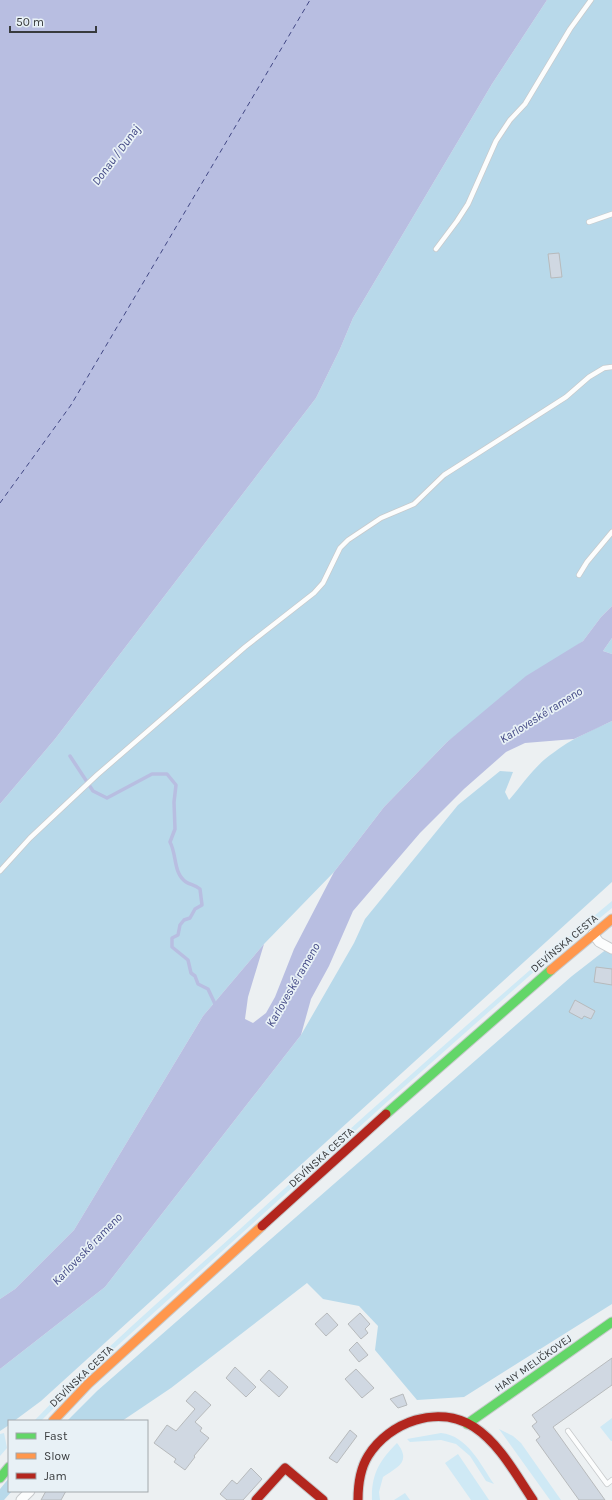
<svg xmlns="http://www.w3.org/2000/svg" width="612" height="1500" font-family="Karla,sans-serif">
  <rect width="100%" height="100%" fill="#ecf0f2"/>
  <path fill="#cfe9f5" d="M 612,901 L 612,908 L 561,950 L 558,946 Z
    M 551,952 L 553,955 L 387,1102 L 96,1365 L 41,1421 L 34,1421 C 99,1353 170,1292 239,1230 C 342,1136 445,1043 551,952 Z
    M 612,1418 L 612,1441 L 611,1441 L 600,1427 Z
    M 499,1429 L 513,1436 L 521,1443 L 561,1500 L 550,1500 Z
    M 4,1433 L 7,1448 L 0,1456 L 0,1434 Z
    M 441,1433 C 468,1436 480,1464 494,1484 L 486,1481 L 470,1456 L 456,1444 L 441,1440 L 410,1442 L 407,1439 Z
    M 397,1443 C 412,1462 397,1467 383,1477 L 379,1492 L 380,1500 L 372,1500 C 371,1474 380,1460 397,1443 Z
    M 458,1454 L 489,1500 L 471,1500 L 445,1463 Z
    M 405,1493 L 410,1500 L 394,1500 Z"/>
  <path fill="#b8d9ea" d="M 547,0 L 612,0 L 612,606 L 601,617 L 583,641 L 447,742 L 384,807 L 334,872 L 264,944 L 203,1016 L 74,1230 L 15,1289 L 0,1299 L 0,804 L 55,739 L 316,398 L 340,349 L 353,318 L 492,84 Z
    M 612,638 L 612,654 L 603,651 Z
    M 612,721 L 612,882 L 41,1401 L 14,1421 L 9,1421 L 9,1425 L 0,1431 L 0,1369 L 105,1287 L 301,1035 L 354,943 L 365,919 L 458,805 L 500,771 L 513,772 L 505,792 L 509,800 C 523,784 535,765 553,753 C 571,739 592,730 612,721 Z
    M 612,945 L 612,1304 L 464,1397 L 417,1400 L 375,1350 L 378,1326 L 359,1306 L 323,1299 L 307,1283 L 171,1388 L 122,1421 L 67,1421 L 97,1391 L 572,976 Z
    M 9,1478 L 9,1491 L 12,1491 L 4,1500 L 0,1500 L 0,1489 Z"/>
  <path fill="#b8bee1" d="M 0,0 L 547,0 L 492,84 L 353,318 L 340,349 L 316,398 L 55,739 L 0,804 Z
    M 612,606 L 612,638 L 603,651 L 612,654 L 612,721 L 574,739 L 525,743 L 506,752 L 464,789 L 420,833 L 353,911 L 329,966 L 311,999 L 301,1035 L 105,1287 L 0,1369 L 0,1299 L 15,1289 L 74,1230 L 203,1016 L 264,944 L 248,997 L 245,1019 L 253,1023 L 266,1013 L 275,997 L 294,949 L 334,872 L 384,807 L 447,742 L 526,676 L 583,641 L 601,617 Z"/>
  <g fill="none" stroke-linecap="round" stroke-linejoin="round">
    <path stroke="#b8bee1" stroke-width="3.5" d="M 70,756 L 93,791 L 107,798 L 152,774 L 167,774 L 176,785 L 174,802 L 175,829 L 170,842 C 177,855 173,873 186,882 C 191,885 195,885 200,889 L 202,905 L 195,909 L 190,918 L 184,920 L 180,925 L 178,935 L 172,938 L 172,947 L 188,960 L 191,973 L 195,976 L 198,984 L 208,989 L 216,1006"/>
    <path stroke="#414784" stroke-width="1" stroke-dasharray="5 4" stroke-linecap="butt" d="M 0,503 L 71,405 L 310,0"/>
  </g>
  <path fill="#d0d8e2" stroke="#b7babc" d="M 559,253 L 562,277 L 551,278 L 548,254 Z
    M 596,967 L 612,969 L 612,985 L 594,982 Z
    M 575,1000 L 595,1011 L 591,1019 L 584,1016 L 582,1019 L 569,1012 Z
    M 327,1313 L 338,1325 L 326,1336 L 315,1324 Z
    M 360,1313 L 370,1324 L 365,1329 L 368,1333 L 361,1339 L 348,1324 Z
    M 357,1342 L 368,1355 L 359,1362 L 349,1350 Z
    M 612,1358 L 612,1385 L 553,1427 L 605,1500 L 579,1500 L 536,1440 L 540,1437 L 532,1426 L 537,1422 L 532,1415 Z
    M 235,1367 L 256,1387 L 246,1397 L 226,1378 Z
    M 356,1369 L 374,1388 L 362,1398 L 345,1379 Z
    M 269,1370 L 288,1387 L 279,1397 L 260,1380 Z
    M 195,1391 L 211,1405 L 195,1422 L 202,1428 L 200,1431 L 209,1438 L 194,1456 L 195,1457 L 185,1470 L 174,1462 L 176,1459 L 154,1443 L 167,1425 L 176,1431 L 195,1409 L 186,1401 Z
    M 403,1394 L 407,1405 L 398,1408 L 390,1399 Z
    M 350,1430 L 357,1436 L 337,1463 L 329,1458 Z
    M 251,1468 L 262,1479 L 243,1500 L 227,1500 L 220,1494 L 232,1480 L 237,1484 Z
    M 46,1491 L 66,1491 L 61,1500 L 41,1500 Z"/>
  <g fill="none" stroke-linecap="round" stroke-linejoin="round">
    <defs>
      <path id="lane" d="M 589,222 L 612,214
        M 436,249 L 457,221 L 468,204 L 496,141 L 510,120 L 525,104 L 570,29 L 591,0
        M 579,575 L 587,562 L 612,532
        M 0,871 L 30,838 L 97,775 L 245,647 L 314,593 L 323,583 L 340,548 L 348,540 L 381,518 L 414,504 L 444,475 L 566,397 L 589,377 L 604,368 L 612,367
        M 568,1431 L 607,1484 L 612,1480"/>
      <path id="street" d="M 593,934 L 599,942 L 612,949
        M 21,1500 L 30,1491"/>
      <path id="fast" d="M 386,1114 L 551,970
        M 467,1424 L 612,1322
        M 0,1478 L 9,1467"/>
      <path id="slow" d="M 551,970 L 612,919
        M 53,1421 L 88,1384 L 262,1226"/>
      <path id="jam" d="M 262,1226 L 386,1114
        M 256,1500 L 285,1468 L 323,1500
        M 358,1500 C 358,1485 360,1469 368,1456 C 389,1422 438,1404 474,1427 C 500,1444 516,1475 533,1500"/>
    </defs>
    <use href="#lane" stroke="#c7cacc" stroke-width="6"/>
    <use href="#street" stroke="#c7cacc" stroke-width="11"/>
    <use href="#fast" stroke="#c7cacc" stroke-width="11"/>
    <use href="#slow" stroke="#c7cacc" stroke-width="11"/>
    <use href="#jam" stroke="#c7cacc" stroke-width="11"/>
    <use href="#lane" stroke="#fcfdfd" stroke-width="4.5"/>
    <use href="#street" stroke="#fcfdfd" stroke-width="9"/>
    <use href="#fast" stroke="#63d668" stroke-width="9"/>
    <use href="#slow" stroke="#ff974d" stroke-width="9"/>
    <use href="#jam" stroke="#b3261e" stroke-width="9"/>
  </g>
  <g text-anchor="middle" stroke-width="3.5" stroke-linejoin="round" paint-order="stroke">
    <g font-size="11" fill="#383b3d" stroke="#e8f1f6">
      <text transform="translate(564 943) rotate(-40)" y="4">DEVÍNSKA CESTA</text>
      <text transform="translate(321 1157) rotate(-42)" y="4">DEVÍNSKA CESTA</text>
      <text transform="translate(533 1363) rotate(-35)" y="4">HANY MELIČKOVEJ</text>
      <text transform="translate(81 1376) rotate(-44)" y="4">DEVÍNSKA CESTA</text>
    </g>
    <g font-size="12" font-style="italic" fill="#414784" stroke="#e8f1f6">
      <text transform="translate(116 155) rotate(-53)" y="4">Donau / Dunaj</text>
      <text transform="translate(541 715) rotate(-32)" y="4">Karloveské rameno</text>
      <text transform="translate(293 985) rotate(-60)" y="4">Karloveské rameno</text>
      <text transform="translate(87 1249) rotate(-46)" y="4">Karloveské rameno</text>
    </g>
  </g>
  <rect x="8" y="1420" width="140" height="72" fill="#e8f1f6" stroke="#a2a8ac"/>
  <rect x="16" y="1433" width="20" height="6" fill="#63d668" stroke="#a2a8ac"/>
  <text x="44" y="1440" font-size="12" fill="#383b3d">Fast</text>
  <rect x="16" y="1453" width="20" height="6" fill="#ff974d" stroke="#a2a8ac"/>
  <text x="44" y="1460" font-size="12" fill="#383b3d">Slow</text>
  <rect x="16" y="1473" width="20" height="6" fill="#b3261e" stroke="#a2a8ac"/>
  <text x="44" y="1480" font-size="12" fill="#383b3d">Jam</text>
  <path d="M10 26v6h86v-6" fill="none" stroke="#383b3d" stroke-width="2"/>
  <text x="16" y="26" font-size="12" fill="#383b3d" stroke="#e8f1f6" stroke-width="3" paint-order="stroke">50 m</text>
</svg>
